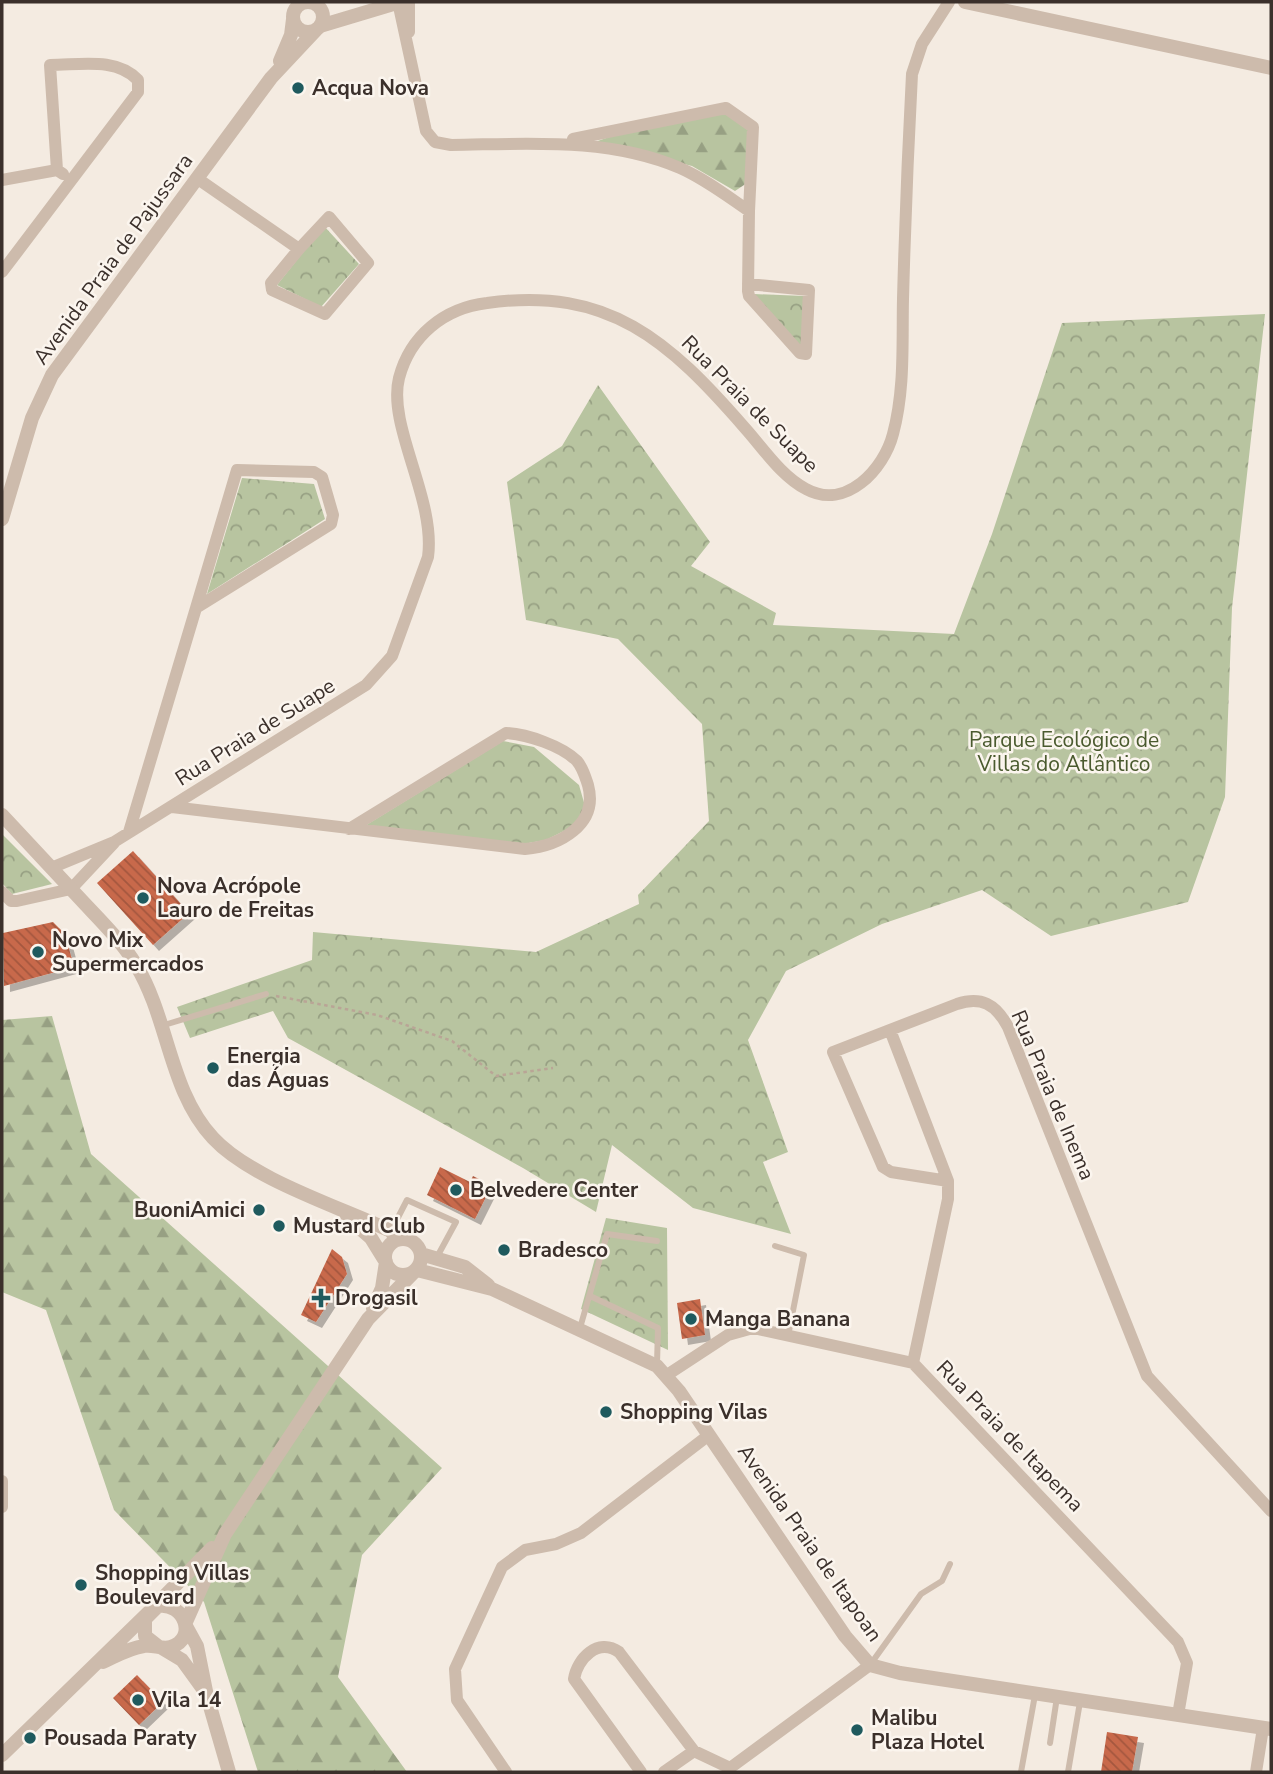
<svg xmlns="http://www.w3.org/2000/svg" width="1273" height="1774" font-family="'Nunito Sans',sans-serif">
  <defs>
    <pattern id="forest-firs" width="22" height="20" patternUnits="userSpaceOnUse" patternTransform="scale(1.75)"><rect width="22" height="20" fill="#b8c4a0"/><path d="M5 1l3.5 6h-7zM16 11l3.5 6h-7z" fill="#97a083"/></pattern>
    <pattern id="park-crowns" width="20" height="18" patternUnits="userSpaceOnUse" patternTransform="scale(1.75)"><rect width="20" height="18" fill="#b8c4a0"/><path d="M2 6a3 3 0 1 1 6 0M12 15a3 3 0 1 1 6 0" fill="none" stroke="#97a083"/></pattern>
    <pattern id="building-back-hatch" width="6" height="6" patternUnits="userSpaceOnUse" patternTransform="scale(1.75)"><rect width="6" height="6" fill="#c8694b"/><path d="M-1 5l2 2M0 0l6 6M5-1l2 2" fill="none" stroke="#a4573f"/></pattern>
    <filter id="shadow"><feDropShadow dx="6" dy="6" stdDeviation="0" flood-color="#0004"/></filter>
  </defs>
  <rect width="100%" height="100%" fill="#f4ebe1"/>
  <path fill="url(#forest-firs)" d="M 722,112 L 749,128 L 747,183 L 735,191 L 692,166 L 595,142 L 623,132 Z
    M 52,1016 L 91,1154 L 442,1468 L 362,1555 L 338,1677 L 407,1772 L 258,1772 L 204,1602 L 114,1510 L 46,1310 L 2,1292 L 2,1020 Z"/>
  <path fill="url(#park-crowns)" d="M 324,226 L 359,264 L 321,307 L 277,285 Z
    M 754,294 L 804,296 L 801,349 Z
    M 1265,314 L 1232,608 L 1225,797 L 1188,902 L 1051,936 L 982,890 L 882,924 L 786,971 L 748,1040 L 788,1152 L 763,1162 L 791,1234 L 693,1208 L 612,1145 L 596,1212 L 523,1168 L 288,1038 L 273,1011 L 190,1038 L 177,1007 L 312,960 L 313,932 L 536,952 L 639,904 L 638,895 L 709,821 L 702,724 L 618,639 L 526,620 L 507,482 L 562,446 L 598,385 L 710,542 L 691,566 L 776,613 L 773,625 L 954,634 L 992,534 L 1062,323 Z
    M 242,478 L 314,484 L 325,519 L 207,594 Z
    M 503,741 L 534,747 L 579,785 L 585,806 L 576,825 L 546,840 L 523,844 L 363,827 Z
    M 2,834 L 52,884 L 12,894 L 2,883 Z
    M 606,1218 L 667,1228 L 668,1350 L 581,1309 Z"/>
  <path fill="url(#building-back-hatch)" filter="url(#shadow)" d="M 133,851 L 189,913 L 153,945 L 97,883 Z
    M 53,922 L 65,934 L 74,967 L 4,986 L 3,933 Z
    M 440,1167 L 470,1182 L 473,1176 L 481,1180 L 477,1187 L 488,1193 L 475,1219 L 427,1195 Z
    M 332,1249 L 342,1257 L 347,1274 L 316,1322 L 301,1315 Z
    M 700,1299 L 705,1335 L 682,1339 L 677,1303 Z
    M 137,1675 L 163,1702 L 139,1725 L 113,1698 Z
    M 1107,1732 L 1138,1737 L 1132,1772 L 1101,1772 Z"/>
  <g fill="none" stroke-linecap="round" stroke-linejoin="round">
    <path stroke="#b9a596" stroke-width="2.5" stroke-dasharray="3.5 3.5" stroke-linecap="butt" d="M 276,996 L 377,1015 L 452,1041 L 496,1076 L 553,1068"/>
    <path stroke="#cdbbac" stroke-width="6" d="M 161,1026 L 266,994
      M 391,1231 L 407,1200 L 456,1222 L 437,1257
      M 775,1246 L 804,1255 L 788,1336
      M 590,1296 L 658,1328 L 657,1364
      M 580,1328 L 607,1234 L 657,1241
      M 870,1665 L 921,1594 L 942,1581 L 950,1564
      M 1050,1743 L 1057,1697
      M 1021,1772 L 1035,1695
      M 1068,1772 L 1080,1702"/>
    <path stroke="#cdbbac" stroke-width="12" d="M 398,2 L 426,131 L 435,142 L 451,145 C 528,144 607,137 680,168 C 705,179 727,196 749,211 L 748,291 L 749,296 L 800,353 L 806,354 L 809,290 L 748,284
      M 409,2 L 409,32
      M 573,139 L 726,108 L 753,127 L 749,211
      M 198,179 L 299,249 L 271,283 L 272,290 L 325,314 L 368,263 L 329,217 L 299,249
      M 2,180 L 57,170 L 63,174
      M 2,272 L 138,92 L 138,80 C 116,57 80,65 50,65 L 57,170
      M 172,807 L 525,849 C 559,846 599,825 588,785 C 585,776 583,768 577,761 C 562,746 527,734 506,733 L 349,829
      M 129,832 L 196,608 L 331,524 L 333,515 L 322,477 L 314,472 L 237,470 L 196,608
      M 51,868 L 114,842 L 366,685 L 392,656 L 428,557 C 436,499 387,426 399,378 C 410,336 444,308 487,303 C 609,286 669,341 744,427 C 763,448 781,476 806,489 C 846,511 884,469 893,434 C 905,389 902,344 903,299 C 905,224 908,149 912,74 L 922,44 L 949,2
      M 2,892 L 11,901 L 17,901 L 71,889 L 114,843
      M 890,1030 L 948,1181 L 948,1199 L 913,1363
      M 948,1181 L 891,1172 L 883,1167 L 833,1052 L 957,1004 C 981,996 996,1004 1008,1027 L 1147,1376 L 1271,1511
      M 667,1375 L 728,1335 L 753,1328 L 913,1363 L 1178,1642 L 1187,1663 L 1178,1715
      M 2,1481 L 2,1507
      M 506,1772 L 457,1700 L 455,1669 L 502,1567 L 525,1550 L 556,1544 L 581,1533 L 709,1435
      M 641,1772 L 574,1679 C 577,1659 598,1637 619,1652 L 694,1751 L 730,1768
      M 664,1772 L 694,1751
      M 729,1772 L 730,1768 L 870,1665
      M 1256,1772 L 1263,1728"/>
    <path stroke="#cdbbac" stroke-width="14" d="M 965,2 L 1271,68
      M293 17a15 15 0 1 1 30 0a15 15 0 1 1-30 0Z
      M 320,26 L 400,2
      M 280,61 L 291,35 L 293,19
      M 2,519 L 32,418 L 52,375 L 271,78 L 316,30
      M 2,815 C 29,844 57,874 85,904 C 103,923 122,942 136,965 C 169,1019 169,1091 213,1138 C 251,1179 340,1207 391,1231 L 397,1240
      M 347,1217 L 371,1238 L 384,1259
      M385 1257a18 18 0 1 1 36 0a18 18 0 1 1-36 0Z
      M 421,1254 L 465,1267 L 488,1285
      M 417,1270 L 492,1289 L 657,1366 L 679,1391 L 845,1636 L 870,1665 L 900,1673 L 1271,1729
      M 373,1308 L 382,1288 L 386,1262
      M 153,1608 L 212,1548
      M 186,1622 L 225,1534 L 368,1319 L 414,1272
      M 186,1626 L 197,1646 L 207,1696 L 229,1772
      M 162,1648 L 182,1660 L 203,1689
      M 103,1662 C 116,1656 129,1648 144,1646 C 153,1644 162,1650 171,1647 C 198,1638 184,1602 158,1606 L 145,1619 L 145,1636 L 159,1647
      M 2,1755 L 149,1612"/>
  </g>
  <g fill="#1f5a5e" stroke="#fbf5ee" stroke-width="2.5">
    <circle cx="298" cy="88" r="7"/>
    <circle cx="143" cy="898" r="7"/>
    <circle cx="38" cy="952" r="7"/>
    <circle cx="213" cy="1068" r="7"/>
    <circle cx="456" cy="1190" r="7"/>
    <circle cx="259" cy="1210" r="7"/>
    <circle cx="279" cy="1226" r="7"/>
    <circle cx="504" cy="1250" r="7"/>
    <path d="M317.5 1287.5h7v7h7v7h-7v7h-7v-7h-7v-7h7z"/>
    <circle cx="691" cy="1319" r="7"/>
    <circle cx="606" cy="1412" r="7"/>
    <circle cx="81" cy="1585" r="7"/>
    <circle cx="138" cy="1700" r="7"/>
    <circle cx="857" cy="1730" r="7"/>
    <circle cx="30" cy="1738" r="7"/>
  </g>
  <g text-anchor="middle" stroke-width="5" stroke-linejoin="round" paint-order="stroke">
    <g font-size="21" font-weight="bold" fill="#3b302b" stroke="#fbf5ee" text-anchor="start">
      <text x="312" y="95">Acqua Nova</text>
      <text x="157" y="893">Nova Acrópole<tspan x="157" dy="24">Lauro de Freitas</tspan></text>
      <text x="52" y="947">Novo Mix<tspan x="52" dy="24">Supermercados</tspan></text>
      <text x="227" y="1063">Energia<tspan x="227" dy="24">das Águas</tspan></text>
      <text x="470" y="1197">Belvedere Center</text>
      <text x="245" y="1217" text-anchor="end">BuoniAmici</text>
      <text x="293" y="1233">Mustard Club</text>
      <text x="518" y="1257">Bradesco</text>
      <text x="335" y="1305">Drogasil</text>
      <text x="705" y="1326">Manga Banana</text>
      <text x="620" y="1419">Shopping Vilas</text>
      <text x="95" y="1580">Shopping Villas<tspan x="95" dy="24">Boulevard</tspan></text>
      <text x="152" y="1707">Vila 14</text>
      <text x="871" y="1725">Malibu<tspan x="871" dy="24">Plaza Hotel</tspan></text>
      <text x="44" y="1745">Pousada Paraty</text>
    </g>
    <g font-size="21" fill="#3b302b" stroke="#fbf5ee">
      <text transform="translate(113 259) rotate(-54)" y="7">Avenida Praia de Pajussara</text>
      <text transform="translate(750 404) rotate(45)" y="7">Rua Praia de Suape</text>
      <text transform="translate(255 732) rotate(-32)" y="7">Rua Praia de Suape</text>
      <text transform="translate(1053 1095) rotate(67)" y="7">Rua Praia de Inema</text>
      <text transform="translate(1010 1436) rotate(46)" y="7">Rua Praia de Itapema</text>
      <text transform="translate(810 1543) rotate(55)" y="7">Avenida Praia de Itapoan</text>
    </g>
    <g font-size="21" fill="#4a5a2e" stroke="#fbf5ee">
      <text x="1064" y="747">Parque Ecológico de<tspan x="1064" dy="24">Villas do Atlântico</tspan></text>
    </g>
  </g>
  <rect width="1273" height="1774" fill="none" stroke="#3b302b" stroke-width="7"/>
</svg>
